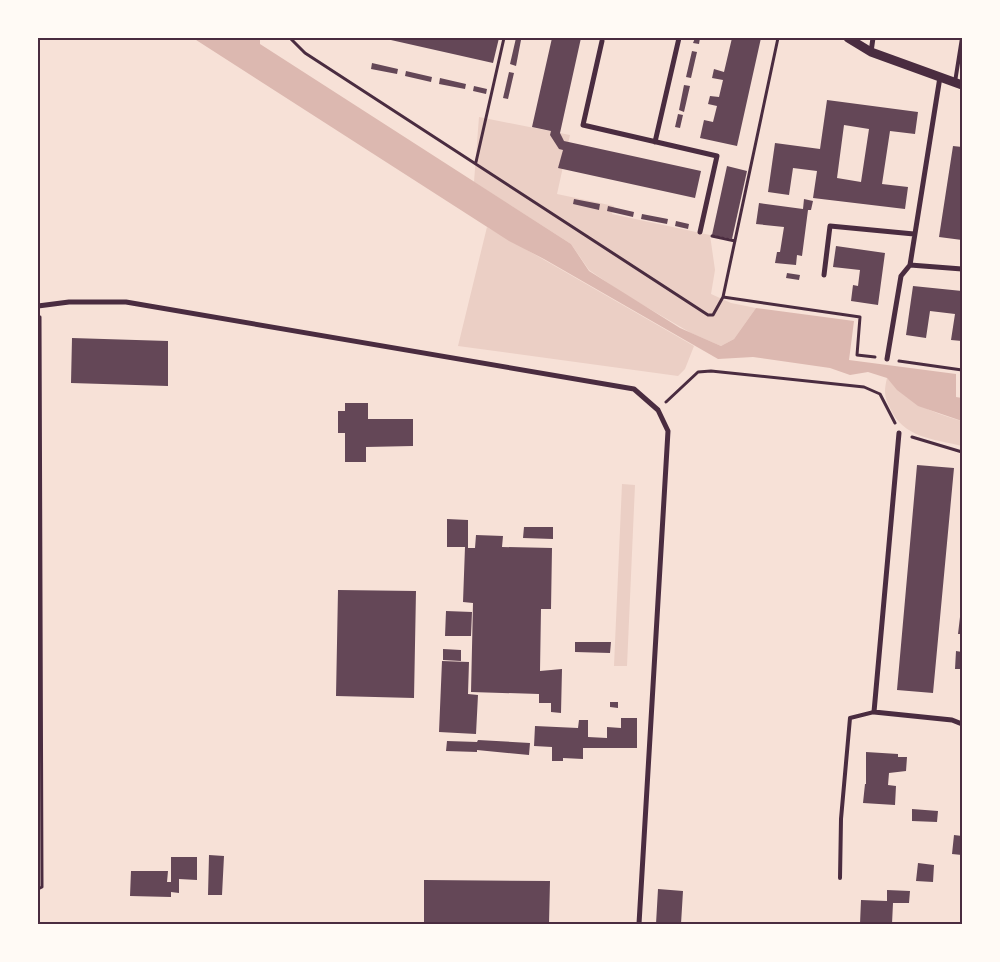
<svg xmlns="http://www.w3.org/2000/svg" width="1000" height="962" font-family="'Work Sans',sans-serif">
  <rect width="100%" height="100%" fill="#f7e1d7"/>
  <path fill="#ebcfc5" d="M 479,117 L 570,135 L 557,194 L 614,206 L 612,214 L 710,235 L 715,270 L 711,294 L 731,303 L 756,308 L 734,339 L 721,346 L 691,333 L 624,294 L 589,270 L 571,244 L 474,182 Z
    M 487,227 L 694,346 L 685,369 L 678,376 L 458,346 Z
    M 887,378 C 907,402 932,413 962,421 L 962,446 C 934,439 903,438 890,408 C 884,396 884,391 887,378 Z
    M 622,484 L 635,485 L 627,666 L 614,666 Z"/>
  <path fill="#dcb8b0" d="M 193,38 L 260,38 L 260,44 L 571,244 L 589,271 L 680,328 L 721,346 L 734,339 L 756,308 L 854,321 L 849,360 L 956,374 L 956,397 L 962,398 L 962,421 L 918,406 L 897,390 L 887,378 L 868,372 L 850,375 L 830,368 L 753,357 L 718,359 L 544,259 L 509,241 Z"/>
  <path fill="#644757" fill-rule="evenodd" d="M 382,38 L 499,38 L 493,63 Z
    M 516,38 L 521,40 L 516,66 L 510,64 Z
    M 552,38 L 581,38 L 560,133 L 564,141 L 701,171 L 695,198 L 558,168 L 563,150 L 559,149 L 550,135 L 551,131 L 532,127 Z
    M 695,38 L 700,38 L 699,44 L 693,43 Z
    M 732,38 L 761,38 L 737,146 L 700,138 L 704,120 L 713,122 L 717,106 L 708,104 L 710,96 L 719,97 L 723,80 L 712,78 L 714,69 L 724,72 Z
    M 692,51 L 697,52 L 691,78 L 686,77 Z
    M 372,63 L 398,69 L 397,74 L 371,69 Z
    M 406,71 L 432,77 L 431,82 L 405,76 Z
    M 509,72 L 514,73 L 508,99 L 503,98 Z
    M 440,78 L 466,84 L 465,89 L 439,84 Z
    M 684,85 L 690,86 L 684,112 L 679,110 Z
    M 474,86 L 487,89 L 486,94 L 473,91 Z
    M 827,100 L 918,112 L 915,134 L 890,131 L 882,184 L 908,187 L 905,209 L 813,198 L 817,171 L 793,168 L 789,195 L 768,192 L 775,143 L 820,149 ZM 844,125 L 869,129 L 861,182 L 837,178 Z
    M 678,114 L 683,115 L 680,128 L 675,127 Z
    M 953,146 L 962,147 L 962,240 L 939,237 Z
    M 727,166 L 747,171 L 732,239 L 712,235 Z
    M 574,199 L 600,204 L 599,210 L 573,204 Z
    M 804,199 L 813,201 L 811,210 L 808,210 L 802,256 L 797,255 L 796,265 L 775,263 L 777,252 L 780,252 L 784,227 L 756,224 L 759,203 L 803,209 Z
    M 608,206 L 634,212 L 633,217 L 607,211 Z
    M 642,214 L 668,219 L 667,224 L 641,219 Z
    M 676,221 L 689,224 L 688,229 L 675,226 Z
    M 836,246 L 885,253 L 878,305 L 851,301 L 853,285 L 858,286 L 860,270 L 833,267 Z
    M 787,273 L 800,275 L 799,280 L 786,278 Z
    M 913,286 L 962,291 L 962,341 L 951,340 L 955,314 L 930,311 L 926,338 L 906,335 Z
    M 72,338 L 168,341 L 168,386 L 71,383 Z
    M 345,403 L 368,403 L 368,419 L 413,419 L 413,446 L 366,447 L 366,462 L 345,462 L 345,433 L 338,433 L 338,411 L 345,411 Z
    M 917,465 L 954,468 L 933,693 L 897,690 Z
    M 447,519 L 468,520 L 468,548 L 475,548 L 476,535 L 503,536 L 502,547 L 552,548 L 551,609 L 541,609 L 540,671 L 562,669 L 561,713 L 551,712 L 551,703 L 539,703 L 539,694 L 471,692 L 473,603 L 463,602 L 465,547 L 447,547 Z
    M 524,527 L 553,527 L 553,539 L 523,538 Z
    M 338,590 L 416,591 L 414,698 L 336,696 Z
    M 446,611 L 472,612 L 471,636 L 445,636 Z
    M 960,617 L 962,617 L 962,634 L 958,634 Z
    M 575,642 L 611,642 L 610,653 L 575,652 Z
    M 443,649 L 461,650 L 461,661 L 443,660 Z
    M 956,651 L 962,652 L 962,669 L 955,669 Z
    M 442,661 L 469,662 L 468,694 L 478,695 L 476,734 L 439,732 Z
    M 610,702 L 618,702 L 618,708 L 610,707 Z
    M 621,718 L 637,718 L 637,748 L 583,748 L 583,759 L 563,758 L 563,761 L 552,761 L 552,747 L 534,746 L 535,726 L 578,728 L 579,720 L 588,720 L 588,737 L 607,738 L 607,727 L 621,728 Z
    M 478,740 L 530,743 L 529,755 L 477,750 L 477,752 L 446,751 L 447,741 L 477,742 Z
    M 866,752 L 898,754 L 898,757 L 907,757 L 906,771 L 889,773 L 888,785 L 896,786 L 895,805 L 863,803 L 865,784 L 866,784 Z
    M 912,809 L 938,811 L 937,822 L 912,821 Z
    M 954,835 L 962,836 L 962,855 L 952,854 Z
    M 209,855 L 224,856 L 222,895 L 208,895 Z
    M 171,857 L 197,857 L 197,880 L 179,879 L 179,893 L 171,892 L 171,897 L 130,896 L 131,871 L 168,871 L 167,882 L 171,882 Z
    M 918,863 L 934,865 L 933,882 L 916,881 Z
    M 424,880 L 550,881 L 549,924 L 424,924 Z
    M 658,889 L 683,891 L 681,924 L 656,924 Z
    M 887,890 L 910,891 L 909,903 L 893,903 L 892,924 L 860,924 L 861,900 L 887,901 Z"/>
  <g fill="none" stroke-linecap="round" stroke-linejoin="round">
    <path stroke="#4a2c40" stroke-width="3" d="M 290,38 L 305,53 L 708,315 L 713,315 L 723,297 L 860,317 L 857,355 L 875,357
      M 476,162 L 504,38
      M 712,236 L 735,241
      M 723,297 L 778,38
      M 899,361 L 962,370
      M 666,402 L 698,372 L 711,371 L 864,387 L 880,394 L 895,423
      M 912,437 L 962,452
      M 38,889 L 42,887 L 40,317"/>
    <path stroke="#4a2c40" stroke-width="4" d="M 955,82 L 962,38
      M 840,878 L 841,819 L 850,718 L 874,712"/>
    <path stroke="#4a2c40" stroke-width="5" d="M 602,41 L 583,125 L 717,156 L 700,232
      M 871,52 L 873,38
      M 655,142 L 679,38
      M 910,265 L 962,269
      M 824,275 L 830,226 L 914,234
      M 38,306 L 69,302 L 126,302 L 634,389 L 658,410 L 668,431 L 639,924
      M 887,359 L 901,276 L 910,265 L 940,77
      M 899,433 L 874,712 L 952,720 L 962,724"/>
    <path stroke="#4a2c40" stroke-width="9" d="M 848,38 L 871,52 L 962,85"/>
  </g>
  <rect width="1000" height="962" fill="none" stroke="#fffaf5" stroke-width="78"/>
  <rect x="39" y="39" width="922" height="884" fill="none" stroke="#4a2c40" stroke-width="2"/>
</svg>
